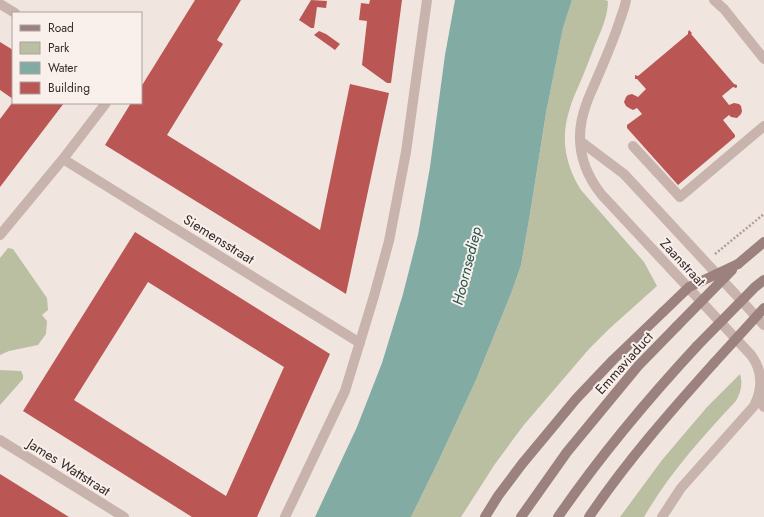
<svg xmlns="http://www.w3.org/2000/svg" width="764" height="517" font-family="Jost,sans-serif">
  <rect width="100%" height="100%" fill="#f1e5e0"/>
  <path fill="#bbbfa1" d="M 572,0 L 605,0 L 608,1 C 608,16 601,31 595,45 C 590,58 585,71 579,85 C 576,92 572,100 570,108 C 560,138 565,164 581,190 L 644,262 L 657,286 L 609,329 L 589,349 L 523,426 L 495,464 L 461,517 L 411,517 L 437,464 L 476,380 L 512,291 L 521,265 L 530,214 L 546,113 L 563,28 Z
    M 8,248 L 13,249 L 47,298 L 48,310 L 42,315 L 47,321 L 46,334 L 38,345 L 9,351 L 0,355 L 0,258 Z
    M 0,370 L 21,371 L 23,375 L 23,379 L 0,405 Z
    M 740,374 C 743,384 741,392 736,401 C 702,437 669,474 644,517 L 620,517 L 662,460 L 707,407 Z"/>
  <path fill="#81aba3" d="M 455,0 L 572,0 L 563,28 L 546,113 L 530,214 L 521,265 L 512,291 L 476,380 L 437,464 L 411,517 L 315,517 L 357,427 L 382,363 L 403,294 L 418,235 L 430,167 L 445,55 Z"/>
  <path fill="#ba5654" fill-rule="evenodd" d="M 195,0 L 241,0 L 217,40 L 223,44 L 167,135 L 320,230 L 350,84 L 389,93 L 346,294 L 105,145 L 131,103 L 141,103 L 141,87 Z
    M 311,0 L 327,1 L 326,8 L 317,7 L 314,28 L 311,28 L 299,20 Z
    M 370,0 L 402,0 L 391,83 L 387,83 L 362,65 L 367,21 L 359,20 L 361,3 L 369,4 Z
    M 689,30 L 692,33 L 691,34 L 703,48 L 734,84 L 737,85 L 737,87 L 736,88 L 733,87 L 722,96 L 729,105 L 734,103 L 739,104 L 741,106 L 742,111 L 741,114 L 737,118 L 731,117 L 729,115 L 723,120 L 735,135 L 735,137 L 678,185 L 627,128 L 627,125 L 642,114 L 637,108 L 633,110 L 629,108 L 626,106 L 624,102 L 626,97 L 628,95 L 632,94 L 638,97 L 646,89 L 637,79 L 635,79 L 635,75 L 638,76 L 688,34 L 688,32 Z
    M 319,31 L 326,34 L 340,44 L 335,50 L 314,35 Z
    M 0,42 L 13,50 L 13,99 L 0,90 Z
    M 12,103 L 64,103 L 0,187 L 0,119 Z
    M 135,232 L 330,354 L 257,517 L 192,517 L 23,411 ZM 148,282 L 284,367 L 226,496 L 74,400 Z
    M 0,474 L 69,517 L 0,517 Z"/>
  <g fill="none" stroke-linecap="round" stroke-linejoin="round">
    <path stroke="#c8b3ad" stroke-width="10" d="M 626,0 C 625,7 622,14 620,20 C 613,42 604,62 595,83 C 592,90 588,98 586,105 C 574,138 580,167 601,194 L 751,355 C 763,371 763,388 754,406 L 681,488 L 662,517
      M 714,0 L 724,9 L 764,59
      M 580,141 L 624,174 L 764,325
      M 633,146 L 680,197 L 764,126
      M 759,393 L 764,407"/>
    <path stroke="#c8b3ad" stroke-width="10" d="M 0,4 L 15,13
      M 63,159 L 360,343
      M 0,235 L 63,159 L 106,103
      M 0,440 L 124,517
      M 285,517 L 345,391 L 374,296 L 389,241 L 406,152 L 427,0"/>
    <path stroke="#9b827e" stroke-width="10" d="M 738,264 L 764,242
      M 485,517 L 498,496 L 522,464 L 576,399 L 613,360 L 663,312
      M 521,517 L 567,452 L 638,366 L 677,326
      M 558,517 C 600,456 647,400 697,346
      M 589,517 C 626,462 670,412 714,363"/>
    <path stroke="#b49d97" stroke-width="2.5" stroke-dasharray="2 2" stroke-linecap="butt" d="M 715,254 L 764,214"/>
    <path stroke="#9b827e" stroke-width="10" d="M 663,312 L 689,287 L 738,264
      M 677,326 L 732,270
      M 697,346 L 755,287 L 764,280
      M 714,363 L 764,308"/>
  </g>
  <g text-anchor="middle" stroke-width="4" stroke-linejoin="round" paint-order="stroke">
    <g font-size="14" fill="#372c2b" stroke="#f9f0ec">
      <text transform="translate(219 239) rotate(32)" y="5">Siemensstraat</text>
      <text transform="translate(683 262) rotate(47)" y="5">Zaanstraat</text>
      <text transform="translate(624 363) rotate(-48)" y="5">Emmaviaduct</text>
      <text transform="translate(69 467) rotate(32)" y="5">James Wattstraat</text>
    </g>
    <g font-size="15" font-style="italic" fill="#24554d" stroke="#f9f0ec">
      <text transform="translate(467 266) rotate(-76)" y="5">Hoornsediep</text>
    </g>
  </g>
  <rect x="12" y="12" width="130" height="92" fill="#f9f0ec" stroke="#aba29f"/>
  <rect x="20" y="25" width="20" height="6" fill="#9b827e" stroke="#aba29f"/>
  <text x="48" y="32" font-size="12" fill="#372c2b">Road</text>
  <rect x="20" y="42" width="20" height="12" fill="#bbbfa1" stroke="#aba29f"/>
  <text x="48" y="52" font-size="12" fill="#372c2b">Park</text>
  <rect x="20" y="62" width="20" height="12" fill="#81aba3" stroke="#aba29f"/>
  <text x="48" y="72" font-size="12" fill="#372c2b">Water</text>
  <rect x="20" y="82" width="20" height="12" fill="#ba5654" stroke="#aba29f"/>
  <text x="48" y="92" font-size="12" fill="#372c2b">Building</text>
</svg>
